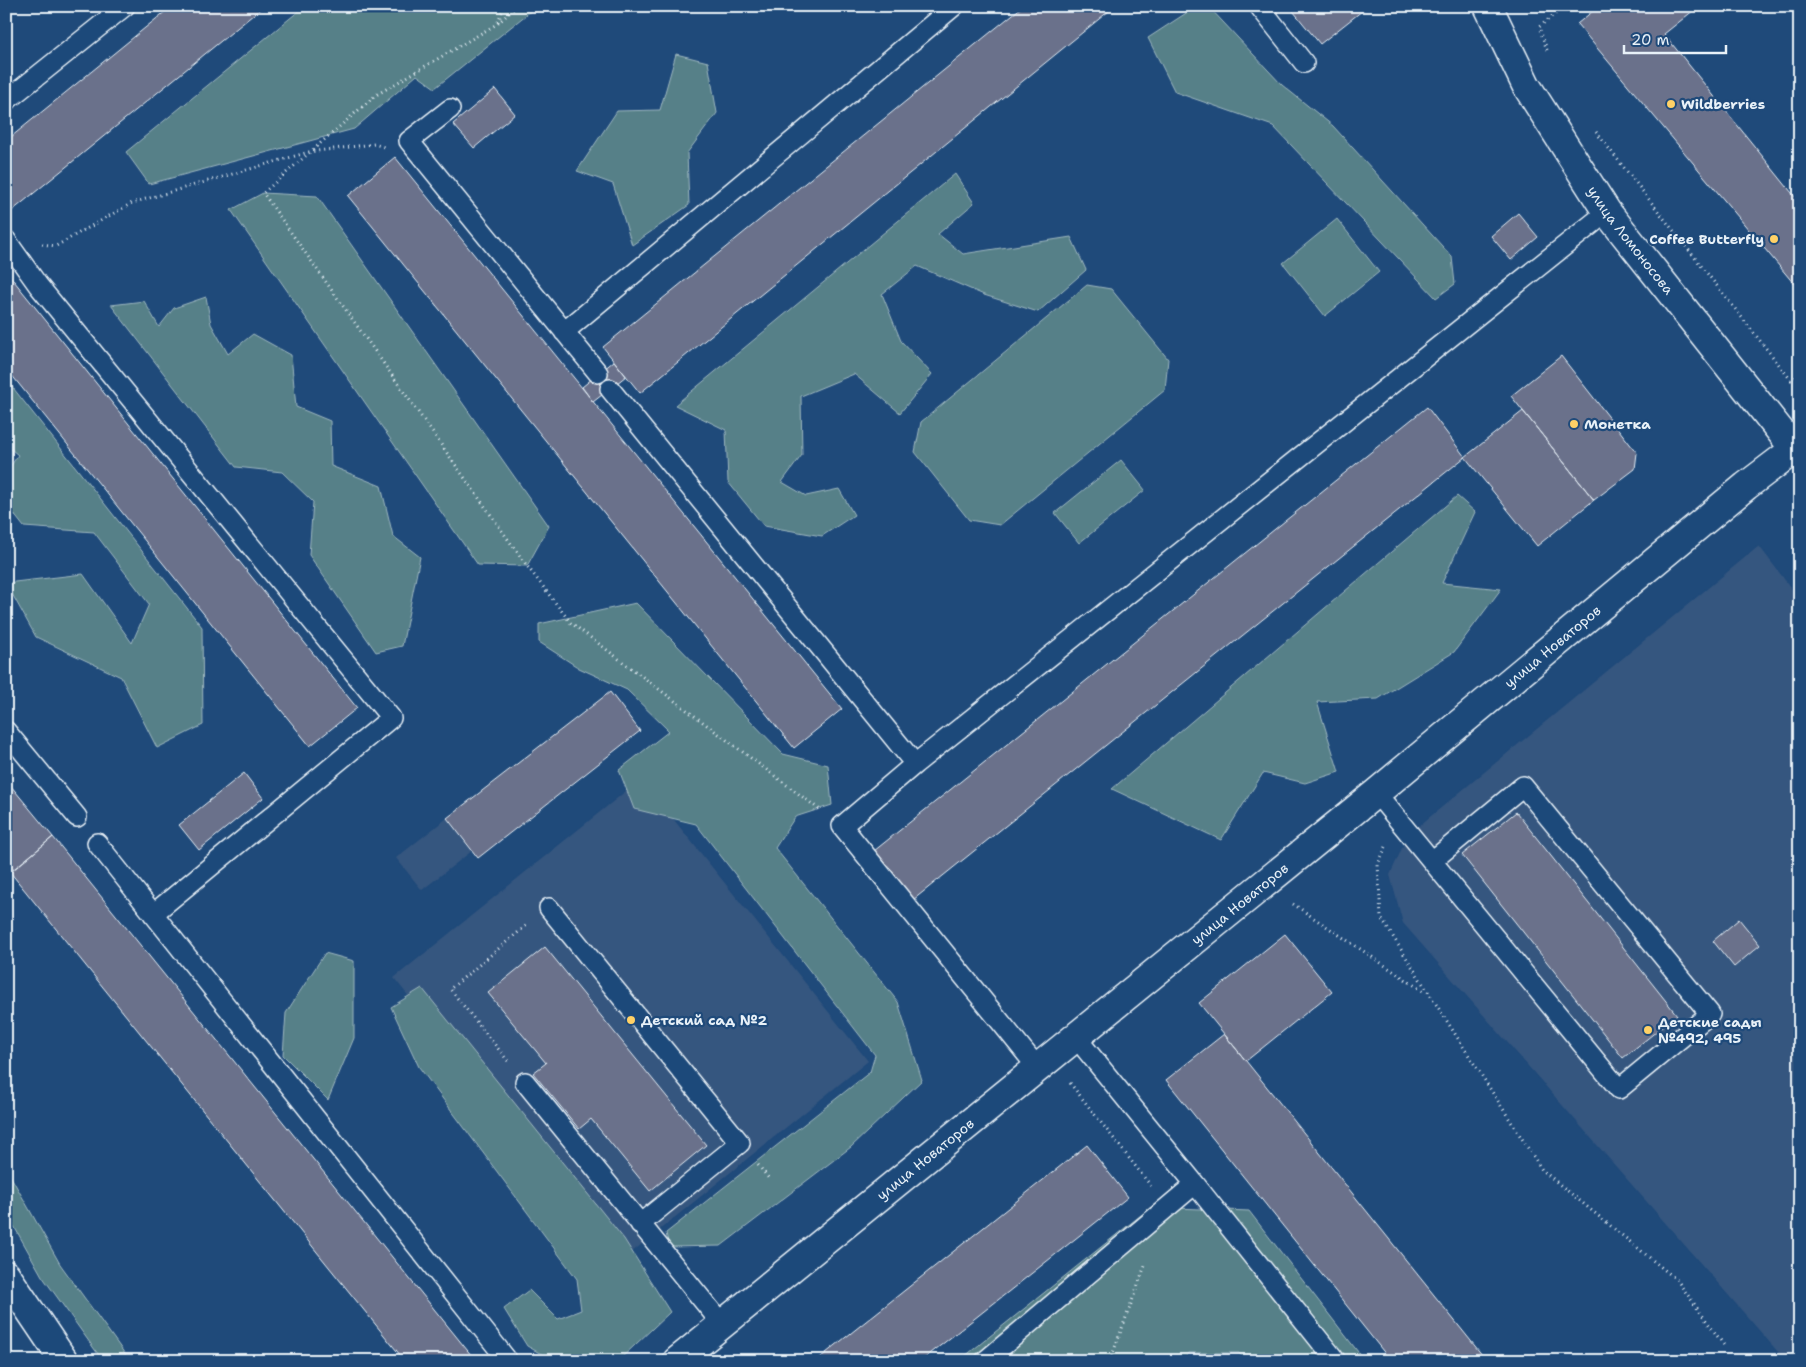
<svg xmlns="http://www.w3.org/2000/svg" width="1806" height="1367" font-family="'Shantell Sans',sans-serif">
  <rect width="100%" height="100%" fill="#1f4a7a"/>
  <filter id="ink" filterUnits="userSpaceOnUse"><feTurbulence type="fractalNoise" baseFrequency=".02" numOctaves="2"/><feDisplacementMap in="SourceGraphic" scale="10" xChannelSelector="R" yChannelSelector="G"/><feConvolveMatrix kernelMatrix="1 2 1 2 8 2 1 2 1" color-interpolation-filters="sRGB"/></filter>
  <g filter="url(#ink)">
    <path fill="#36567f" d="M 1759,546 L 1800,600 L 1799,1361 L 1786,1361 L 1403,923 L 1390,875 L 1408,835 Z
      M 641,779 L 868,1061 L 621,1261 L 394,978 Z
      M 447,818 L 473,850 L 422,890 L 396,858 Z"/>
    <path fill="#568088" stroke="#9fb8c0" d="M 305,6 L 537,6 L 435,88 L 417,75 L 354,129 L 149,184 L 126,152 Z
      M 1197,6 L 1208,6 L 1282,85 L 1333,126 L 1452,257 L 1455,284 L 1436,298 L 1273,126 L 1175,92 L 1148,38 Z
      M 676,54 L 708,62 L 717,113 L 687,153 L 689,205 L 632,245 L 613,184 L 577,171 L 617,111 L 660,110 Z
      M 955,174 L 974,203 L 938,234 L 963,254 L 1071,237 L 1086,270 L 1038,312 L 984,295 L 917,266 L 882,294 L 901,341 L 932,374 L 900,413 L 854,374 L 801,396 L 802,455 L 782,482 L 806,496 L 839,489 L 854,515 L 822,536 L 764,526 L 728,482 L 726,430 L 675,405 Z
      M 263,193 L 317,196 L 549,526 L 527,566 L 478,565 L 231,210 Z
      M 1337,219 L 1379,272 L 1325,316 L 1283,263 Z
      M 1087,285 L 1111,289 L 1168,359 L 1165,390 L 1000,525 L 969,520 L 915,452 L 921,422 Z
      M 206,297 L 211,324 L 228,354 L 253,334 L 291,355 L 296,407 L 330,421 L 331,466 L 381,486 L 393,536 L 420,557 L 402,646 L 376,652 L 309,555 L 313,502 L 282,472 L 236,467 L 111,305 L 144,301 L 159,327 L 174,308 Z
      M 6,379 L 202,627 L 203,725 L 157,748 L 121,677 L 36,637 L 6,583 L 83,574 L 132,643 L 149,604 L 94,532 L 24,527 L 6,504 L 6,473 L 18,455 L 6,445 Z
      M 1121,460 L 1145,490 L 1079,543 L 1055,513 Z
      M 1457,496 L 1475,512 L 1442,583 L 1501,589 L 1454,652 L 1378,699 L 1317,702 L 1339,772 L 1305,783 L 1263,773 L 1221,840 L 1112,789 Z
      M 636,603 L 783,754 L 828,765 L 832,805 L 795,817 L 775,848 L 898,1002 L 922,1080 L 851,1147 L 721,1246 L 669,1247 L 666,1233 L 870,1072 L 875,1055 L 696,824 L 634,809 L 619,770 L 669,731 L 627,690 L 579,668 L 539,642 L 539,624 Z
      M 325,953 L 354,961 L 354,1038 L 328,1100 L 283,1055 L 286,1013 Z
      M 422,988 L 624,1239 L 670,1312 L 618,1361 L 554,1361 L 527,1346 L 504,1309 L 529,1290 L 558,1319 L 581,1310 L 577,1279 L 419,1067 L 391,1007 Z
      M 6,1168 L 60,1264 L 130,1361 L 103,1361 L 42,1276 L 6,1212 Z
      M 1151,1207 L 1249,1211 L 1365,1361 L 1246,1361 L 1239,1353 L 1189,1353 L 1182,1361 L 959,1361 Z"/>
    <path fill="#6a718b" stroke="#e8f1f8" d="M 172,6 L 264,6 L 7,215 L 6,141 Z
      M 1023,6 L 1115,6 L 640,393 L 603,347 Z
      M 1289,6 L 1366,6 L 1367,7 L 1320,44 Z
      M 1599,6 L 1699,6 L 1664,34 L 1800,203 L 1800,291 L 1577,24 Z
      M 495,89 L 515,114 L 474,148 L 453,124 Z
      M 395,157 L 842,709 L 794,748 L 348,196 Z
      M 1518,213 L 1538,237 L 1511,260 L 1491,236 Z
      M 6,271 L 357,708 L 310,746 L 6,368 Z
      M 1561,356 L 1637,453 L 1635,469 L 1594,500 L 1511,396 Z
      M 614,361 L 626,376 L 593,402 L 582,387 Z
      M 1427,407 L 1465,457 L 913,900 L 874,851 Z
      M 1523,411 L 1594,500 L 1537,546 L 1465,457 Z
      M 610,692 L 640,731 L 478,858 L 447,818 Z
      M 244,773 L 263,798 L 199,850 L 179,825 Z
      M 6,780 L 53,837 L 6,876 Z
      M 1516,812 L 1677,1015 L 1623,1058 L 1462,855 Z
      M 53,837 L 476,1361 L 405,1361 L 10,872 Z
      M 1739,919 L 1760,945 L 1734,967 L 1713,941 Z
      M 1285,934 L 1332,992 L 1246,1061 L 1199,1003 Z
      M 545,947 L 706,1145 L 650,1191 L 591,1119 L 579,1129 L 533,1073 L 546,1063 L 488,993 Z
      M 1224,1034 L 1246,1061 L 1487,1361 L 1391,1361 L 1166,1080 Z
      M 1087,1145 L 1128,1197 L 921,1361 L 816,1361 Z"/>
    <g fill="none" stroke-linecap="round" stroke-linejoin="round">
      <defs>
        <path id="lane" d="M 1259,6 L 1304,63
          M 6,101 L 125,6
          M 450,109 L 409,141 L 598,373
          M 6,240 L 38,285 L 391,718 L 153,914
          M 564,332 L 954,6
          M 610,389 L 915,764 L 842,826 L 1037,1067
          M 6,731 L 77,817
          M 915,764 L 1607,212
          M 1376,793 L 1619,1089 L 1710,1014 L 1523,786 L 1432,861
          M 97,843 L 508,1361
          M 549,908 L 740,1143 L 640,1224
          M 525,1082 L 722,1324
          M 1195,1184 L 1336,1361
          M 985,1361 L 1195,1184 L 1075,1036"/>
        <g id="street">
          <path id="s1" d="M 1488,6 L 1526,85 L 1607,212 L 1800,456"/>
          <path id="s2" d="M 677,1361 L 1376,793 L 1746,486 L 1800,445"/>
        </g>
        <path id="primary" d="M 6,1275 L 64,1361"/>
      </defs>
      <use href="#lane" stroke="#e8f1f8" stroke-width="22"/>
      <use href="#street" stroke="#e8f1f8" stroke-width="31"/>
      <use href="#primary" stroke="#e8f1f8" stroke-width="31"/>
      <path stroke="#e8f1f8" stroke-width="3" stroke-dasharray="1 4" stroke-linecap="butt" d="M 517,6 L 497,24 L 376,95 L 263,193 L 527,566 L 571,623 L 820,810
        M 498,22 L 504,6
        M 1547,50 L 1539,27 L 1565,6
        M 1596,132 L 1791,380 L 1800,374
        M 42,244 L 56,246 L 132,203 L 309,152 L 374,144 L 384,147
        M 1386,847 L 1378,864 L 1381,918 L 1542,1170 L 1677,1280 L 1726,1348
        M 1293,904 L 1426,993
        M 508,1061 L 450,989 L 527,925
        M 1070,1083 L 1151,1186
        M 758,1165 L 770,1180
        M 1110,1361 L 1146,1263"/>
      <use href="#lane" stroke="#1f4a7a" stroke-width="19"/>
      <use href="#street" stroke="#1f4a7a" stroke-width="28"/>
      <use href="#primary" stroke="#1f4a7a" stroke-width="28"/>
    </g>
  </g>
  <g fill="#ffd166" stroke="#1f4a7a" stroke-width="2">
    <circle cx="1671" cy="104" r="5"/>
    <circle cx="1774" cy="239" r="5"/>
    <circle cx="1574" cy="424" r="5"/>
    <circle cx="631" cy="1020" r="5"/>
    <circle cx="1648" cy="1030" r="5"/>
  </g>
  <g text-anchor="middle" stroke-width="4.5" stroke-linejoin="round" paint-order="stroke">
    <g font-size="14" font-weight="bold" fill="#e8f1f8" stroke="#1f4a7a" text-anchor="start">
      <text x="1681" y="109">Wildberries</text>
      <text x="1764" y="244" text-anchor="end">Coffee Butterfly</text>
      <text x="1584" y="429">Монетка</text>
      <text x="641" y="1025">Детский сад №2</text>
      <text x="1658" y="1027">Детские сады<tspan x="1658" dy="16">№492, 495</tspan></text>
    </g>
    <g font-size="14" fill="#e8f1f8" stroke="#1f4a7a">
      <text dy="5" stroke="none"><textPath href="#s1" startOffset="275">улица Ломоносова</textPath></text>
      <text dy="5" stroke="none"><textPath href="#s2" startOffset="1130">улица Новаторов</textPath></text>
      <text dy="5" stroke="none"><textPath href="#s2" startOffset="725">улица Новаторов</textPath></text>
      <text dy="5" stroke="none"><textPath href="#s2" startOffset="320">улица Новаторов</textPath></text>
    </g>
  </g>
  <rect width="1806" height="1367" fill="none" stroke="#1f4a7a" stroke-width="25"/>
  <rect x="12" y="12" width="1781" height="1342" fill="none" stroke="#e8f1f8" stroke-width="2" filter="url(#ink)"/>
  <path d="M1624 45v8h102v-8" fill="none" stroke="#e8f1f8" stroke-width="2.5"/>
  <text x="1631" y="45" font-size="15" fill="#e8f1f8" stroke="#1f4a7a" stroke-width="4" paint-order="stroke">20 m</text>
</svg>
